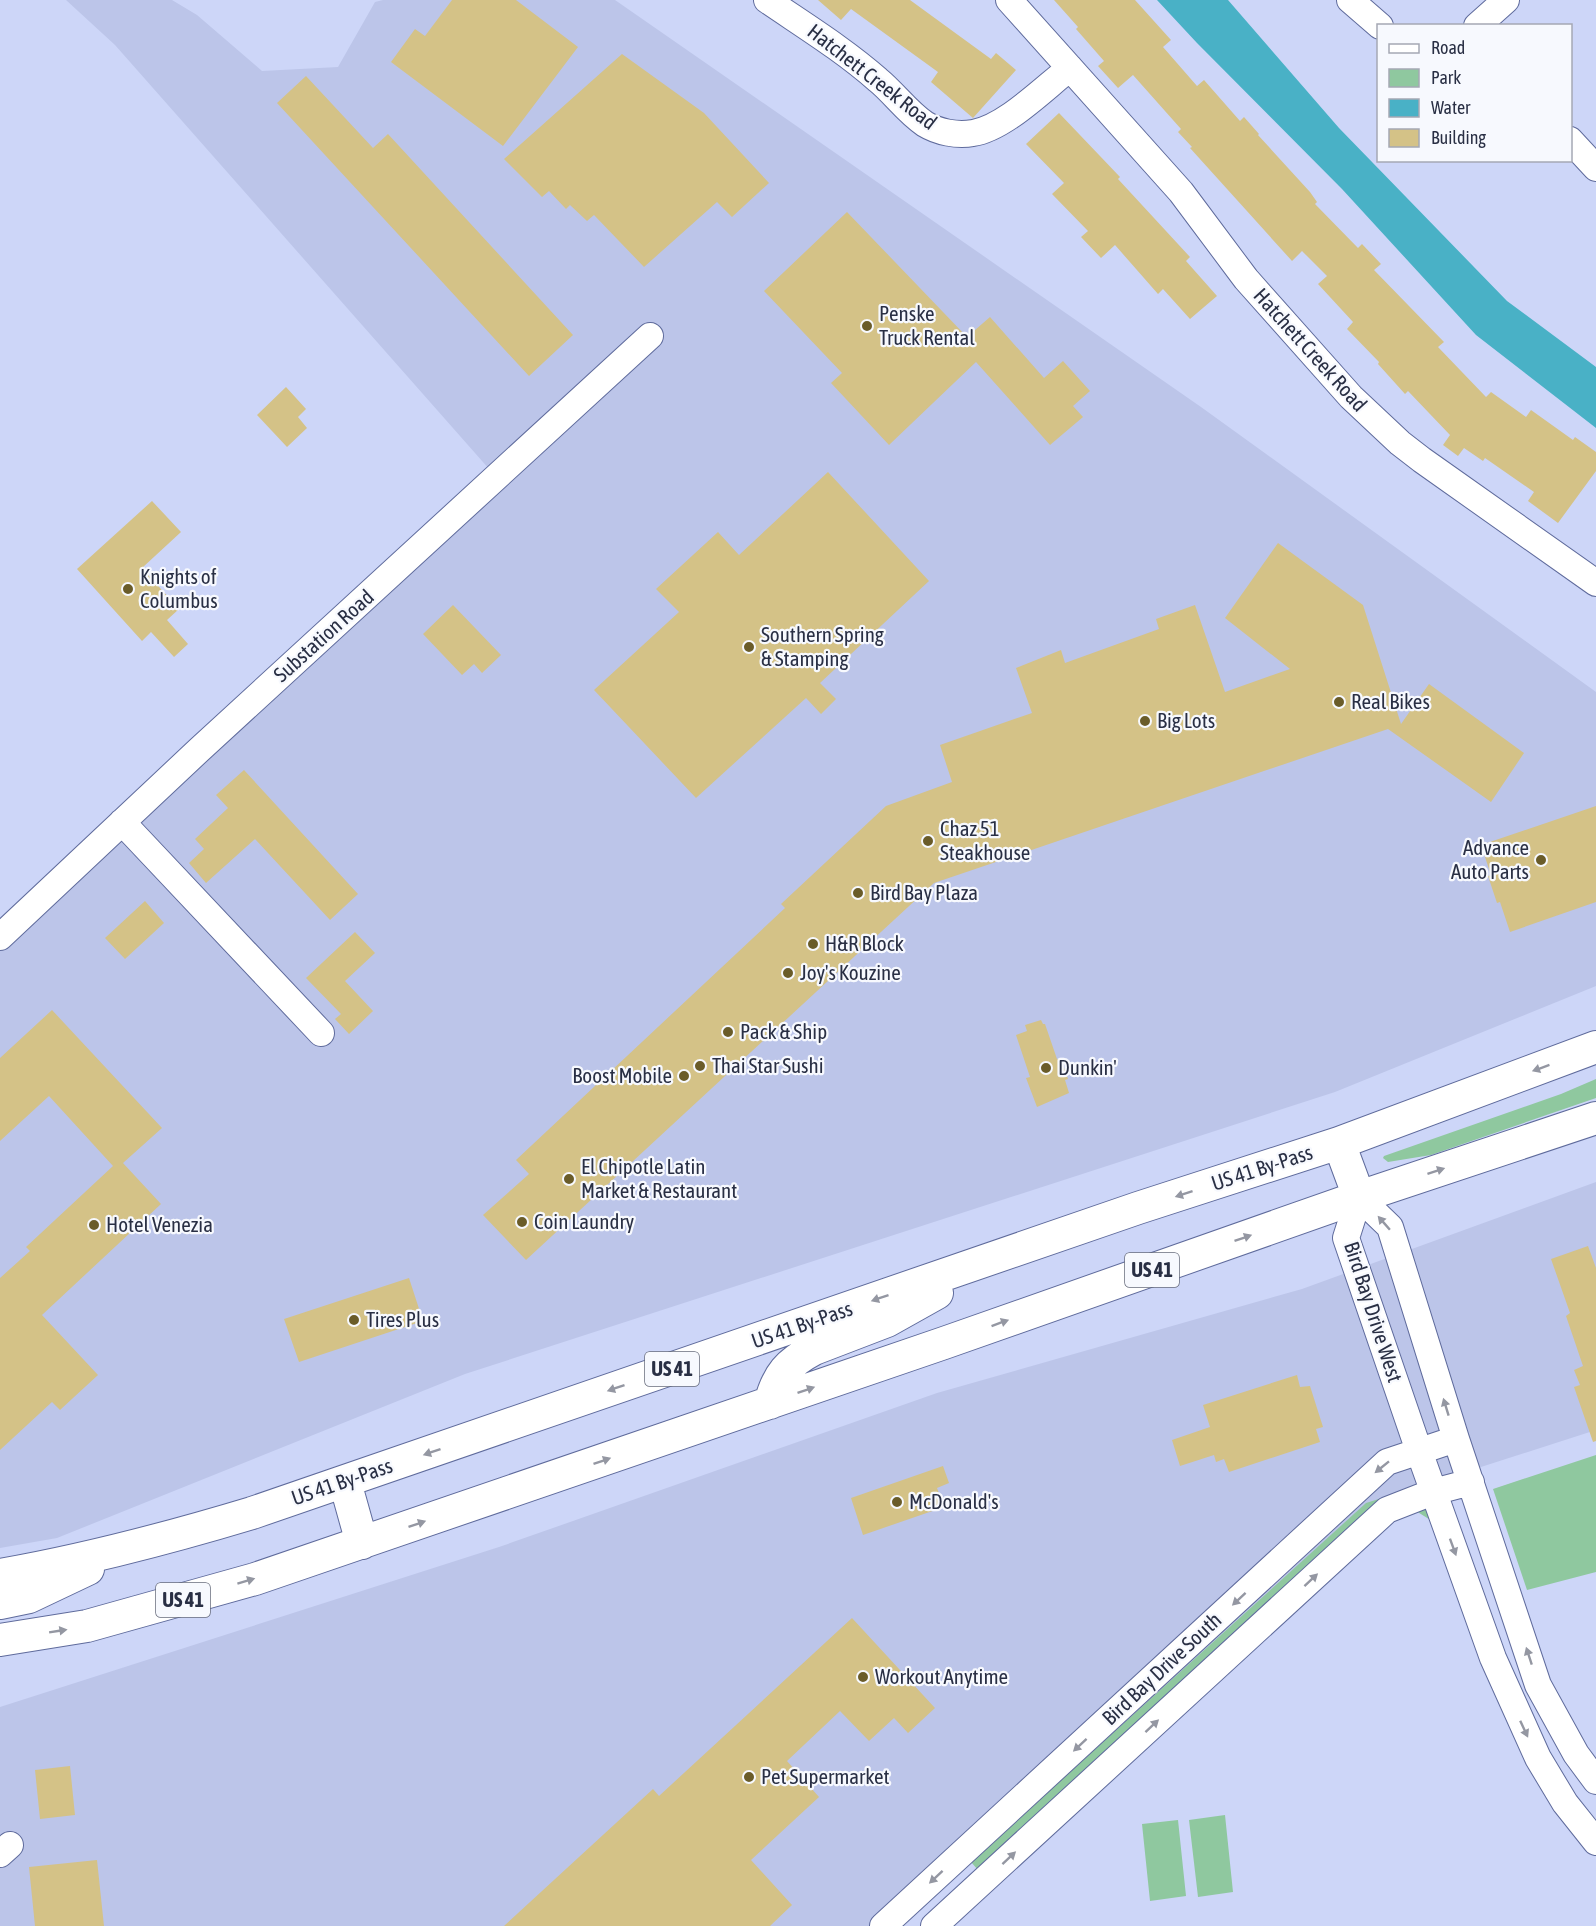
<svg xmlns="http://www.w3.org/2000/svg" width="1596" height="1926" font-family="'Asap Condensed',sans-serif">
  <rect width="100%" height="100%" fill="#cdd6f8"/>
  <path fill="#bcc5e9" d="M 66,0 L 172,0 L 197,15 L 262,71 L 338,67 L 375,2 L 383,0 L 615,0 L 1201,407 L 1596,692 L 1596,986 L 1335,1092 L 465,1374 L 57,1538 L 0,1548 L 0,918 L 490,470 L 115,45 Z
    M 1596,1182 L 1596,1430 L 1366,1504 L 900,1926 L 0,1926 L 0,1707 L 499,1547 L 937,1393 L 1302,1289 Z"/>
  <path fill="#8fc89f" d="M 1596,1079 L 1596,1098 L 1431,1155 L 1388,1162 L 1383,1158 L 1384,1156 L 1561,1094 Z
    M 1596,1455 L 1596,1572 L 1527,1590 L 1493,1489 Z
    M 1442,1479 L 1440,1526 L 1416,1511 L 1384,1521 L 992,1886 L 971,1862 L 1366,1503 Z
    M 1225,1815 L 1233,1892 L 1198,1897 L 1189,1820 Z
    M 1178,1820 L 1186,1896 L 1150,1901 L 1142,1824 Z"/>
  <path fill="#49b1c6" d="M 1157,0 L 1228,0 L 1339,128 L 1507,301 L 1596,367 L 1596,428 L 1476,335 L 1342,189 L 1197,43 Z"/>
  <path fill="#d4c287" d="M 452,0 L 516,0 L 578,47 L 503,146 L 391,62 L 415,29 L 425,36 Z
    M 818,0 L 910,0 L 991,59 L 996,53 L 1016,70 L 973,118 L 931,82 L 938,72 L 851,9 L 841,20 Z
    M 1054,0 L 1135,0 L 1171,40 L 1163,47 L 1197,86 L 1204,80 L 1240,121 L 1244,117 L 1259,134 L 1258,135 L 1310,192 L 1317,202 L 1315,204 L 1358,248 L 1362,244 L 1381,264 L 1374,270 L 1444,342 L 1438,347 L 1486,397 L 1491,392 L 1526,417 L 1531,410 L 1573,440 L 1575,437 L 1596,452 L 1596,471 L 1558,523 L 1528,501 L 1534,492 L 1485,458 L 1483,461 L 1464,448 L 1458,456 L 1443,445 L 1450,435 L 1408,391 L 1405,394 L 1378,364 L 1379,362 L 1347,329 L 1353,322 L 1318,284 L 1327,276 L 1302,251 L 1292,261 L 1190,148 L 1192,147 L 1178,132 L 1181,129 L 1133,75 L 1118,88 L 1098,66 L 1104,61 L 1076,29 L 1078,27 Z
    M 622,54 L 704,113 L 769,183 L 732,217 L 717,202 L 644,267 L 594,215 L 587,221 L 570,205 L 566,209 L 549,191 L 542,197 L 504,159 Z
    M 306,76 L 373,148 L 388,134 L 573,335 L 529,376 L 277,103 Z
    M 1059,113 L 1120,177 L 1118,179 L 1190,257 L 1186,261 L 1217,296 L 1190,319 L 1163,289 L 1158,294 L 1115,245 L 1101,258 L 1081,237 L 1088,231 L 1052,194 L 1064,183 L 1026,144 Z
    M 847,212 L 967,337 L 990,317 L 1044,378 L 1063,361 L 1090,391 L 1073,406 L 1083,417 L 1050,445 L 976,362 L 889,445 L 831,383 L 842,373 L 764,291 Z
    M 286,387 L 306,409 L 298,417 L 307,428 L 287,447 L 257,415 Z
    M 828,472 L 929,581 L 820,683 L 836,699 L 821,714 L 806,698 L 696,798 L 594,690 L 679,612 L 656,589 L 718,532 L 739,555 Z
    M 152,501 L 181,532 L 142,568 L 179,609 L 167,620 L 188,644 L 174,657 L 151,632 L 142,641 L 77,569 Z
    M 1278,543 L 1363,605 L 1401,724 L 1429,684 L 1524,753 L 1491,802 L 1388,729 L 934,883 L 526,1260 L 483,1215 L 529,1174 L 516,1160 L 785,908 L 781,904 L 886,806 L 952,782 L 940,745 L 1032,713 L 1016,668 L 1061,650 L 1065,663 L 1159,629 L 1156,619 L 1195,605 L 1225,692 L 1290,669 L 1225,618 Z
    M 453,605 L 501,655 L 482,673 L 474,664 L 462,675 L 423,634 Z
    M 244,770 L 358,894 L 330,920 L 255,839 L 206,883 L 189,863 L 204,849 L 195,839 L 228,808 L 216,795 Z
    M 1596,806 L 1596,902 L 1510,932 L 1500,902 L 1497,903 L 1488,876 L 1491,875 L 1481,845 Z
    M 145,901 L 164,923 L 125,959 L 105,938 Z
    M 355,932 L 375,953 L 345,981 L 373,1011 L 349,1034 L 335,1019 L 341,1014 L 306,978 Z
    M 52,1010 L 162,1128 L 123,1163 L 161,1204 L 42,1315 L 98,1375 L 60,1410 L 52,1402 L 0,1450 L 0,1278 L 30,1251 L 26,1247 L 113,1166 L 49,1096 L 0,1141 L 0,1058 Z
    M 1041,1020 L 1043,1024 L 1045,1024 L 1057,1059 L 1061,1059 L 1068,1079 L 1065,1080 L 1069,1093 L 1037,1107 L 1026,1078 L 1030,1077 L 1016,1035 L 1027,1031 L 1025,1025 Z
    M 1588,1246 L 1596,1268 L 1596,1441 L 1593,1442 L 1574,1387 L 1580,1385 L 1574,1370 L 1583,1366 L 1566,1316 L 1570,1313 L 1551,1259 Z
    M 409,1278 L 423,1321 L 299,1362 L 284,1319 Z
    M 1297,1375 L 1300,1387 L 1310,1386 L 1323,1427 L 1316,1429 L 1320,1442 L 1229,1472 L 1224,1459 L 1216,1462 L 1214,1455 L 1180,1466 L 1172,1440 L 1210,1427 L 1203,1405 Z
    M 943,1466 L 949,1483 L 937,1488 L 944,1507 L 863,1535 L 851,1498 Z
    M 852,1618 L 935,1708 L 908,1733 L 894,1718 L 869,1741 L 840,1711 L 787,1761 L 819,1797 L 751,1860 L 792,1905 L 770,1926 L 504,1926 L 653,1789 L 659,1796 Z
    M 70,1766 L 75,1815 L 40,1819 L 35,1770 Z
    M 97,1860 L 104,1926 L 35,1926 L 29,1867 Z"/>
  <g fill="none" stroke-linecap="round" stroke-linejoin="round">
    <defs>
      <path id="minor" d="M 767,0 C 805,26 844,50 878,80 C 894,93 907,112 925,124 C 938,132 957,136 973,133 C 1005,128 1044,88 1070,68
        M 1009,0 L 1181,192 L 1246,279 L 1351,397 L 1400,443 L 1422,460 L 1596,583
        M 1350,0 L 1380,26
        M 1477,26 L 1506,0
        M 1570,140 L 1596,168
        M 122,822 L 321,1033
        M 0,937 L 199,750 L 650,336
        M 1596,1781 L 1576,1754 L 1538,1685 L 1456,1439 L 1390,1227 L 1359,1197 L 1346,1238 L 1419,1451 L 1493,1658 L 1538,1758 L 1565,1803 L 1596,1842
        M 0,1854 L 10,1845
        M 883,1926 L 1387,1462 L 1456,1439
        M 934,1926 L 1387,1510 L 1433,1492 L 1471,1482"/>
      <path id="major" d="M 1339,1143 L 1359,1197
        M 770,1403 C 778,1374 788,1363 814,1349 L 887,1321 L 937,1293
        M 345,1482 L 362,1543
        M 0,1575 C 86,1560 169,1538 252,1513 L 1138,1208 L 1339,1143 L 1596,1047
        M 0,1603 L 29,1597 L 88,1569
        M 0,1640 L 87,1626 L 255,1579 L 944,1343 L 1359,1197 L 1596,1118"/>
    </defs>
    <use href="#minor" stroke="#5f6b9c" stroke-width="28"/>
    <use href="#major" stroke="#5f6b9c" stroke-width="34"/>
    <use href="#minor" stroke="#fff" stroke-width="26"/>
    <use href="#major" stroke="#fff" stroke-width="32"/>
  </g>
  <defs><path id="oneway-solid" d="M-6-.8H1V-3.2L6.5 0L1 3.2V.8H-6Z" transform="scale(1.5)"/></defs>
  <g fill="#9497a2">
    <use href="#oneway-solid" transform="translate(1541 1068) rotate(160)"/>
    <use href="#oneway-solid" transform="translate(1436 1171) rotate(-18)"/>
    <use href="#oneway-solid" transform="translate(1184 1194) rotate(162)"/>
    <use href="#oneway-solid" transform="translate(1384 1223) rotate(-131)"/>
    <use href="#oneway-solid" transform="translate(1243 1238) rotate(-19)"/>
    <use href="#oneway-solid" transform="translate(880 1298) rotate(161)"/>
    <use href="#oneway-solid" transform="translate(1000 1323) rotate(-20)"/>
    <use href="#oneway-solid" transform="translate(616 1388) rotate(161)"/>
    <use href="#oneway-solid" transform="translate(806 1390) rotate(-19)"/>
    <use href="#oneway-solid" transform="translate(1446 1407) rotate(-107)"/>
    <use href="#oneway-solid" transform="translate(432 1452) rotate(161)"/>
    <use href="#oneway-solid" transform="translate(602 1461) rotate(-19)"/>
    <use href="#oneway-solid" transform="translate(1382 1467) rotate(141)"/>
    <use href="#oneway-solid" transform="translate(417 1524) rotate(-19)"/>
    <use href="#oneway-solid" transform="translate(1453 1547) rotate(70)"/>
    <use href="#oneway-solid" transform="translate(1311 1580) rotate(-43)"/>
    <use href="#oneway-solid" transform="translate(246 1581) rotate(-17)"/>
    <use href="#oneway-solid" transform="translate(1239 1599) rotate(137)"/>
    <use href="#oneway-solid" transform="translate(58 1631) rotate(-9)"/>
    <use href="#oneway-solid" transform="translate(1529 1656) rotate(-108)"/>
    <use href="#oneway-solid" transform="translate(1152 1726) rotate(-43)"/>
    <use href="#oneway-solid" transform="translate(1524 1729) rotate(65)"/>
    <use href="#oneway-solid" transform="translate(1080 1745) rotate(137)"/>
    <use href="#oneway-solid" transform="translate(1009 1858) rotate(-43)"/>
    <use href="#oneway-solid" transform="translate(936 1877) rotate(137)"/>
  </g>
  <g fill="#6a5c29" stroke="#f7f9fe" stroke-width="2">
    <circle cx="867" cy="326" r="6"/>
    <circle cx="128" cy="589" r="6"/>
    <circle cx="749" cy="647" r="6"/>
    <circle cx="1339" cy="702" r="6"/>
    <circle cx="1145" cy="721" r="6"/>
    <circle cx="928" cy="841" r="6"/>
    <circle cx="1541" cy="860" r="6"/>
    <circle cx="858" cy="893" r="6"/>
    <circle cx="813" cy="944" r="6"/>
    <circle cx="788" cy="973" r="6"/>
    <circle cx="728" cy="1032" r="6"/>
    <circle cx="700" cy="1066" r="6"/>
    <circle cx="1046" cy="1068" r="6"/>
    <circle cx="684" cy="1076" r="6"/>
    <circle cx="569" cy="1179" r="6"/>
    <circle cx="522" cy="1222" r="6"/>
    <circle cx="94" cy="1225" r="6"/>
    <circle cx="354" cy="1320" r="6"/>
    <circle cx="897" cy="1502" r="6"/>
    <circle cx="863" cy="1677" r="6"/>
    <circle cx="749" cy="1777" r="6"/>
  </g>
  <g text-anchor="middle" stroke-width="4.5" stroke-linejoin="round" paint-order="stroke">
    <g fill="#f7f9fe" stroke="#676c7c" stroke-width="1.5">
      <rect x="1125" y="1253" width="54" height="34" rx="4.5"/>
      <rect x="645" y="1352" width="54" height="34" rx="4.5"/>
      <rect x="156" y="1583" width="54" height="34" rx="4.5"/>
    </g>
    <g font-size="20" font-weight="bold" fill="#292f44">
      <text x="1152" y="1277">US 41</text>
      <text x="672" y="1376">US 41</text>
      <text x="183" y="1607">US 41</text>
    </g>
    <g font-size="21" fill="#292f44" stroke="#f7f9fe">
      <text transform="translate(872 77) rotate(38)" y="7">Hatchett Creek Road</text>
      <text transform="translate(1310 350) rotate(48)" y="7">Hatchett Creek Road</text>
      <text transform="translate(324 636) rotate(-42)" y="7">Substation Road</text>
      <text transform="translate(1262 1168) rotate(-18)" y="7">US 41 By-Pass</text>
      <text transform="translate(1373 1312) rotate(72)" y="7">Bird Bay Drive West</text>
      <text transform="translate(802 1325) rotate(-19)" y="7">US 41 By-Pass</text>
      <text transform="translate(342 1482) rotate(-19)" y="7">US 41 By-Pass</text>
      <text transform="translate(1162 1669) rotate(-43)" y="7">Bird Bay Drive South</text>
    </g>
    <g font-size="21" fill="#292f44" stroke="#f7f9fe" text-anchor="start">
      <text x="879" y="321">Penske<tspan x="879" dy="24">Truck Rental</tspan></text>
      <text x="140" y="584">Knights of<tspan x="140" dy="24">Columbus</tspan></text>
      <text x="761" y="642">Southern Spring<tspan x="761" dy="24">&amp; Stamping</tspan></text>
      <text x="1351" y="709">Real Bikes</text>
      <text x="1157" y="728">Big Lots</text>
      <text x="940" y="836">Chaz 51<tspan x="940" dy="24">Steakhouse</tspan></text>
      <text x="1529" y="855" text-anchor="end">Advance<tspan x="1529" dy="24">Auto Parts</tspan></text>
      <text x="870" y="900">Bird Bay Plaza</text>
      <text x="825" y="951">H&amp;R Block</text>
      <text x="800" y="980">Joy's Kouzine</text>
      <text x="740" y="1039">Pack &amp; Ship</text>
      <text x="712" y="1073">Thai Star Sushi</text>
      <text x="1058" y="1075">Dunkin'</text>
      <text x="672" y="1083" text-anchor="end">Boost Mobile</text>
      <text x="581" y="1174">El Chipotle Latin<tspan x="581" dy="24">Market &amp; Restaurant</tspan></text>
      <text x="534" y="1229">Coin Laundry</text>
      <text x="106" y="1232">Hotel Venezia</text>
      <text x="366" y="1327">Tires Plus</text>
      <text x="909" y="1509">McDonald's</text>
      <text x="875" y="1684">Workout Anytime</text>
      <text x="761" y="1784">Pet Supermarket</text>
    </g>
  </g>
  <rect x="1377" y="24" width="195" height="138" fill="#f7f9fe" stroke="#a5a8b4" stroke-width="1.5"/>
  <rect x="1389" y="44" width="30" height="9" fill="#ffffff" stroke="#a5a8b4" stroke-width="1.5"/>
  <text x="1431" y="54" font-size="18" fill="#292f44">Road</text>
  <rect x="1389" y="69" width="30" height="18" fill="#8fc89f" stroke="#a5a8b4" stroke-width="1.5"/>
  <text x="1431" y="84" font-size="18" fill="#292f44">Park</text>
  <rect x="1389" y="99" width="30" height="18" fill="#49b1c6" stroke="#a5a8b4" stroke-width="1.5"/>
  <text x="1431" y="114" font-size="18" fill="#292f44">Water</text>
  <rect x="1389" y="129" width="30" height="18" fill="#d4c287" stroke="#a5a8b4" stroke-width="1.5"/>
  <text x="1431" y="144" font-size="18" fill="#292f44">Building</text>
</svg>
